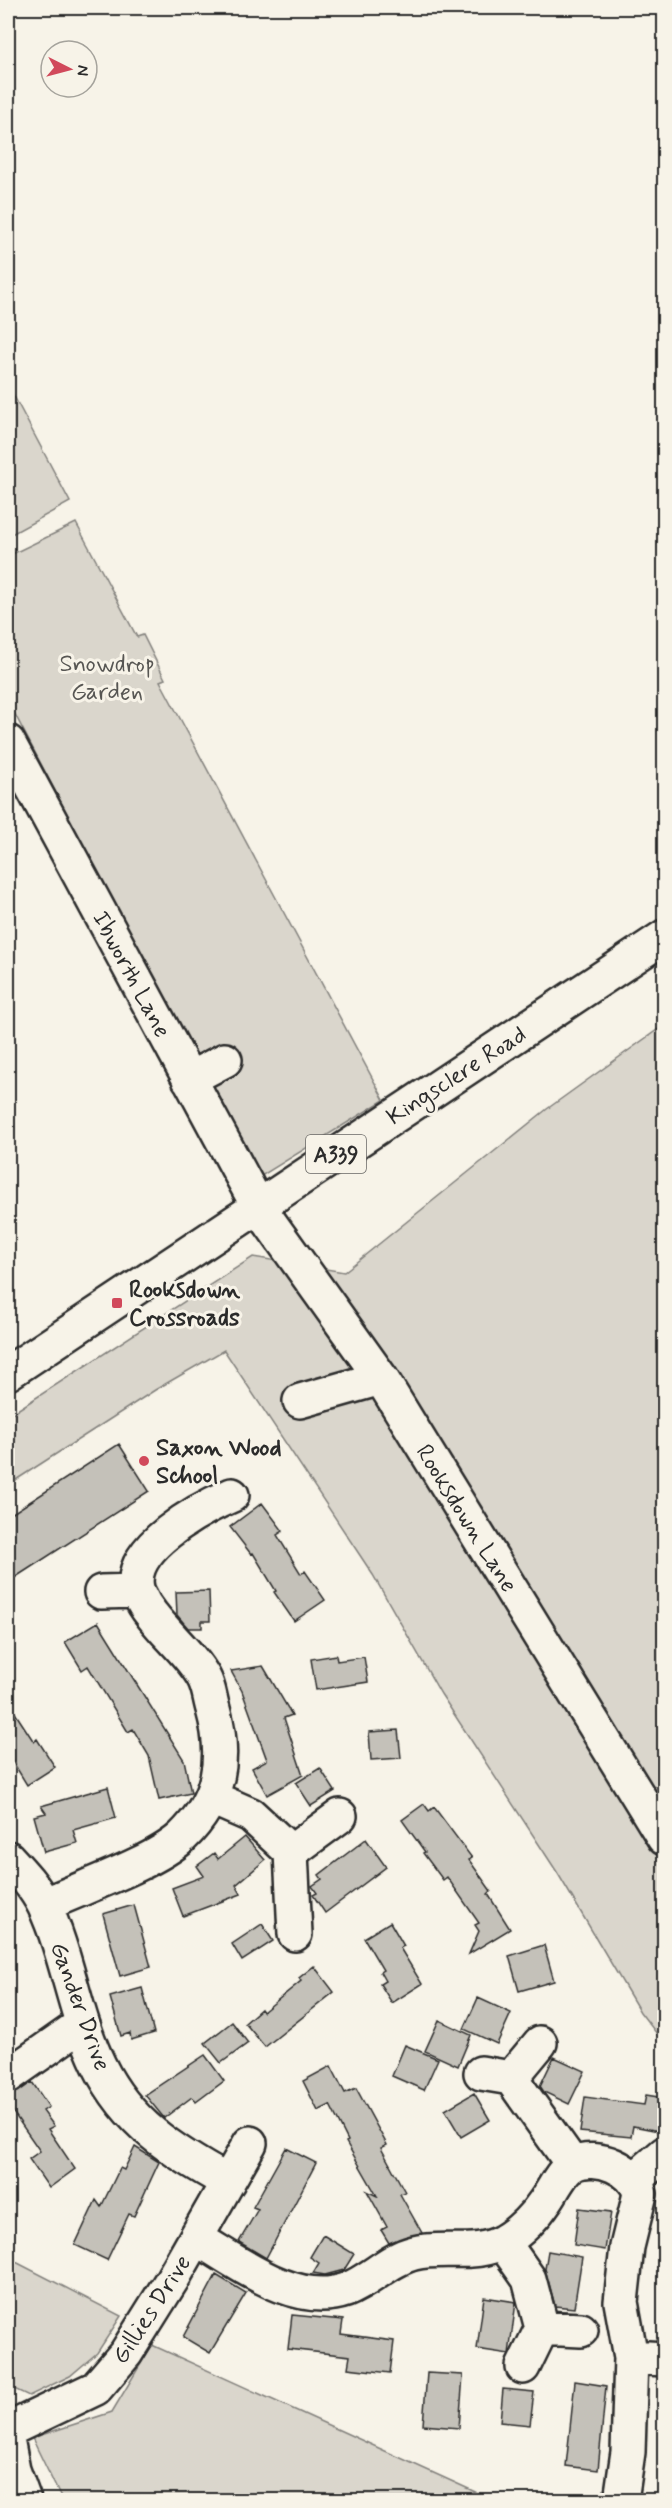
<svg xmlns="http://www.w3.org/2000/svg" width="672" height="2508" font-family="Mynerve,sans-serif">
  <rect width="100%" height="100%" fill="#f7f3e8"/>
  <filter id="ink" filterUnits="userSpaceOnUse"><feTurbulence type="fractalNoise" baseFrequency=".0167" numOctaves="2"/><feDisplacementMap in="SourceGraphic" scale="12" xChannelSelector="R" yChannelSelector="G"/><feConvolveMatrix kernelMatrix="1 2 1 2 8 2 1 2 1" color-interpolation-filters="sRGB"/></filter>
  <g filter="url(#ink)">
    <path fill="#dad6cc" stroke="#82807c" stroke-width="1.5" d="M 8,385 L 70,502 L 8,536 Z
      M 76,523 L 137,637 L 143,635 L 165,679 L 160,681 L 384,1100 L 258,1178 L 8,701 L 8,556 Z
      M 664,1025 L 664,2043 L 640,2012 L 557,1872 L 441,1694 L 373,1575 L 224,1350 L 155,1390 L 8,1485 L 8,1416 L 253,1257 L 344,1272 L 547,1109 Z
      M 8,2258 L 121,2316 L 97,2353 L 70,2376 L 29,2396 L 8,2386 Z
      M 152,2345 L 493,2500 L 62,2500 L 32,2438 L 112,2412 Z"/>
    <path fill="#c4c1b9" stroke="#2b2b2b" stroke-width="1.5" d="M 119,1444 L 149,1491 L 8,1582 L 8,1516 Z
      M 262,1503 L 283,1531 L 277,1535 L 301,1574 L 305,1571 L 325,1600 L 294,1621 L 274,1592 L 276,1591 L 253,1553 L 251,1554 L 230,1527 Z
      M 209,1591 L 210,1621 L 202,1621 L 202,1628 L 188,1628 L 177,1615 L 176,1592 Z
      M 98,1622 L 184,1760 L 191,1793 L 159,1800 L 149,1756 L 133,1729 L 128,1732 L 88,1666 L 82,1670 L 65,1642 Z
      M 336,1655 L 337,1661 L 364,1657 L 368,1682 L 316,1690 L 311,1659 Z
      M 263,1666 L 292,1715 L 284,1718 L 303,1775 L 267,1795 L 252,1768 L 267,1760 L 242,1691 L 231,1671 Z
      M 8,1702 L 34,1742 L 37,1739 L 55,1767 L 27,1785 L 8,1754 Z
      M 398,1730 L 401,1758 L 371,1760 L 369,1732 Z
      M 320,1768 L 335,1791 L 311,1806 L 296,1783 Z
      M 108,1787 L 116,1818 L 73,1830 L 77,1843 L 44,1852 L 34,1816 L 46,1813 L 41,1806 Z
      M 424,1804 L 429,1811 L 434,1807 L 472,1858 L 469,1860 L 491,1891 L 488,1894 L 510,1929 L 469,1954 L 479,1931 L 475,1925 L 479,1923 L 447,1877 L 443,1880 L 423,1853 L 425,1852 L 402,1820 Z
      M 245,1837 L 265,1860 L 236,1885 L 241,1894 L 183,1916 L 172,1888 L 204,1876 L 197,1866 L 214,1853 L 218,1859 Z
      M 366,1839 L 386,1867 L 325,1913 L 313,1895 L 317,1893 L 312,1886 L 322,1879 L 319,1875 Z
      M 134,1905 L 151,1967 L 120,1976 L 103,1914 Z
      M 390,1922 L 404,1946 L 400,1948 L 422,1984 L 392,2003 L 380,1984 L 385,1981 L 380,1972 L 383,1970 L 364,1938 Z
      M 262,1924 L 273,1941 L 242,1961 L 232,1944 Z
      M 544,1945 L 554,1981 L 519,1991 L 509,1956 Z
      M 314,1966 L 334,1992 L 265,2047 L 245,2023 L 261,2009 L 263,2012 L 301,1981 L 299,1978 Z
      M 142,1988 L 154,2033 L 131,2040 L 130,2033 L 121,2036 L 110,1997 Z
      M 478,1998 L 511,2013 L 497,2044 L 464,2029 Z
      M 439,2020 L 471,2035 L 458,2066 L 425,2051 Z
      M 232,2022 L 248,2043 L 221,2063 L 205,2043 Z
      M 405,2045 L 438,2059 L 424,2090 L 392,2076 Z
      M 205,2055 L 224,2081 L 196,2102 L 192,2097 L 164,2118 L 145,2095 Z
      M 554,2057 L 585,2071 L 569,2104 L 544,2092 L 540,2086 Z
      M 331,2066 L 345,2093 L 356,2088 L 387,2145 L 381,2148 L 405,2192 L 400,2194 L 422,2233 L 389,2243 L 381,2230 L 387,2227 L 367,2191 L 377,2196 L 346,2142 L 348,2141 L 330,2105 L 318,2111 L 303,2081 Z
      M 32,2082 L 49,2107 L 43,2111 L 54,2126 L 48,2129 L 75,2169 L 49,2188 L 29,2159 L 40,2151 L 8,2105 L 8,2094 L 18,2092 Z
      M 474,2093 L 490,2120 L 461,2137 L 445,2110 Z
      M 646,2095 L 664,2098 L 664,2132 L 633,2126 L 631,2137 L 580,2132 L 585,2097 L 644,2105 Z
      M 135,2147 L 159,2162 L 134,2216 L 129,2214 L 107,2260 L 75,2245 L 96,2200 L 101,2207 L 120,2168 L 124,2170 Z
      M 286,2148 L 316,2163 L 266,2258 L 239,2242 L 258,2209 L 253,2207 Z
      M 579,2208 L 611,2212 L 605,2250 L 574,2245 Z
      M 323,2235 L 354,2254 L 344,2270 L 325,2275 L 313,2273 L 319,2263 L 310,2257 Z
      M 548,2251 L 582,2257 L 574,2308 L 555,2306 L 545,2269 Z
      M 216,2275 L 246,2293 L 210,2353 L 183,2337 Z
      M 484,2297 L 516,2302 L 509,2354 L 477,2349 Z
      M 292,2315 L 343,2320 L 341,2334 L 394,2341 L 390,2373 L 348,2368 L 350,2356 L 288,2349 Z
      M 427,2373 L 463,2375 L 459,2428 L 423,2425 Z
      M 575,2381 L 606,2386 L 598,2470 L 566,2466 Z
      M 503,2389 L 534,2392 L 530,2425 L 500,2422 Z"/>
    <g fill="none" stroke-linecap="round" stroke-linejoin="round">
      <defs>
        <path id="minor" d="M 8,742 L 258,1206 L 381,1378 L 664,1838
          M 189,1079 L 225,1060
          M 300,1401 L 381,1378
          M 101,1592 L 137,1591
          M 212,1798 L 251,1815 L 291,1852 L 295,1934
          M 291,1852 L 340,1816
          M 8,1858 C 21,1872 35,1887 44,1905 C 68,1956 74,2014 99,2065 C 128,2124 172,2151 228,2182
          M 44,1905 C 80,1888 154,1863 182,1837 C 220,1800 227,1759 213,1709 C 210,1699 209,1687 204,1678 C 193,1657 167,1635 152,1615 C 147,1609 141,1599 138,1592 C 123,1549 202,1508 232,1495
          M 481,2073 L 511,2078 L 573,2165
          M 8,2076 L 82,2024
          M 511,2078 L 540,2043
          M 634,2180 L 664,2154
          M 196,2238 C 238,2262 295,2308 346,2290 C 370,2281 389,2259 414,2253 C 442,2246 478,2257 504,2241 C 520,2232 536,2215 546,2200 C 554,2189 562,2170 574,2164 C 597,2153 635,2169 640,2194 L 627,2247 L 621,2302 L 631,2357 L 628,2452 L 621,2500
          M 503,2242 L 529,2279 L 542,2328
          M 631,2357 L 664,2359
          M 523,2367 L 542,2328 L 581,2330
          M 8,2430 L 96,2388 L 126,2353 L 173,2278 L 250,2143
          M 8,2444 L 13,2470 L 24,2500"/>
        <path id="highway" d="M 8,1373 L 664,937"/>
      </defs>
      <use href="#minor" stroke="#2b2b2b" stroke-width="38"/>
      <use href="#highway" stroke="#2b2b2b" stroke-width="38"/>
      <use href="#minor" stroke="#f7f3e8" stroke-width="33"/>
      <use href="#highway" stroke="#f7f3e8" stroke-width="33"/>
    </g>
  </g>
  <g fill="#d1495b" stroke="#f7f3e8" stroke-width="2">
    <rect x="111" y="1297" width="12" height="12" rx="3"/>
    <circle cx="144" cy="1461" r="6"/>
  </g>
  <g text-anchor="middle" stroke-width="6" stroke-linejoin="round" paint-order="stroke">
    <rect fill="#f7f3e8" stroke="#686764" stroke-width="1.5" x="306" y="1135" width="60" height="38" rx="4.5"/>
    <g font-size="22" font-weight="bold" fill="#2b2b2b">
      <text x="336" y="1162">A339</text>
    </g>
    <g font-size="24" fill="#575653" stroke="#f7f3e8">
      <text x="107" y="671">Snowdrop<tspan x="107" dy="28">Garden</tspan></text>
    </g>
    <g font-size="24" fill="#2b2b2b" stroke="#f7f3e8">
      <text transform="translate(132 974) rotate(62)" y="8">Ibworth Lane</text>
      <text transform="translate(456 1075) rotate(-33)" y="8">Kingsclere Road</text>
      <text transform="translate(467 1518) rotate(58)" y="8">Rooksdown Lane</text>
      <text transform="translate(81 2006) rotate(70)" y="8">Gander Drive</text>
      <text transform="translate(151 2309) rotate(-57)" y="8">Gillies Drive</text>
    </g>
    <g font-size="24" font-weight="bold" fill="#2b2b2b" stroke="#f7f3e8" text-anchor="start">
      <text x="129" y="1297">Rooksdown<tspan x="129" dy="28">Crossroads</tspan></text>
      <text x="156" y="1455">Saxon Wood<tspan x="156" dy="28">School</tspan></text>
    </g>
  </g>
  <rect width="672" height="2508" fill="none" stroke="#f7f3e8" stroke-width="30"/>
  <rect x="15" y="15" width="642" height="2478" fill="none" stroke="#2b2b2b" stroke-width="2" filter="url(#ink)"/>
  <g transform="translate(69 69) rotate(96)"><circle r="28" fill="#f7f3e8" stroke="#a5a39c" stroke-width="1.5"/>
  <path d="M0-4.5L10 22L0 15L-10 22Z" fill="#d1495b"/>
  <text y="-9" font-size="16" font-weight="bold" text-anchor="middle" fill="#2b2b2b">N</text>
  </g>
</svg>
